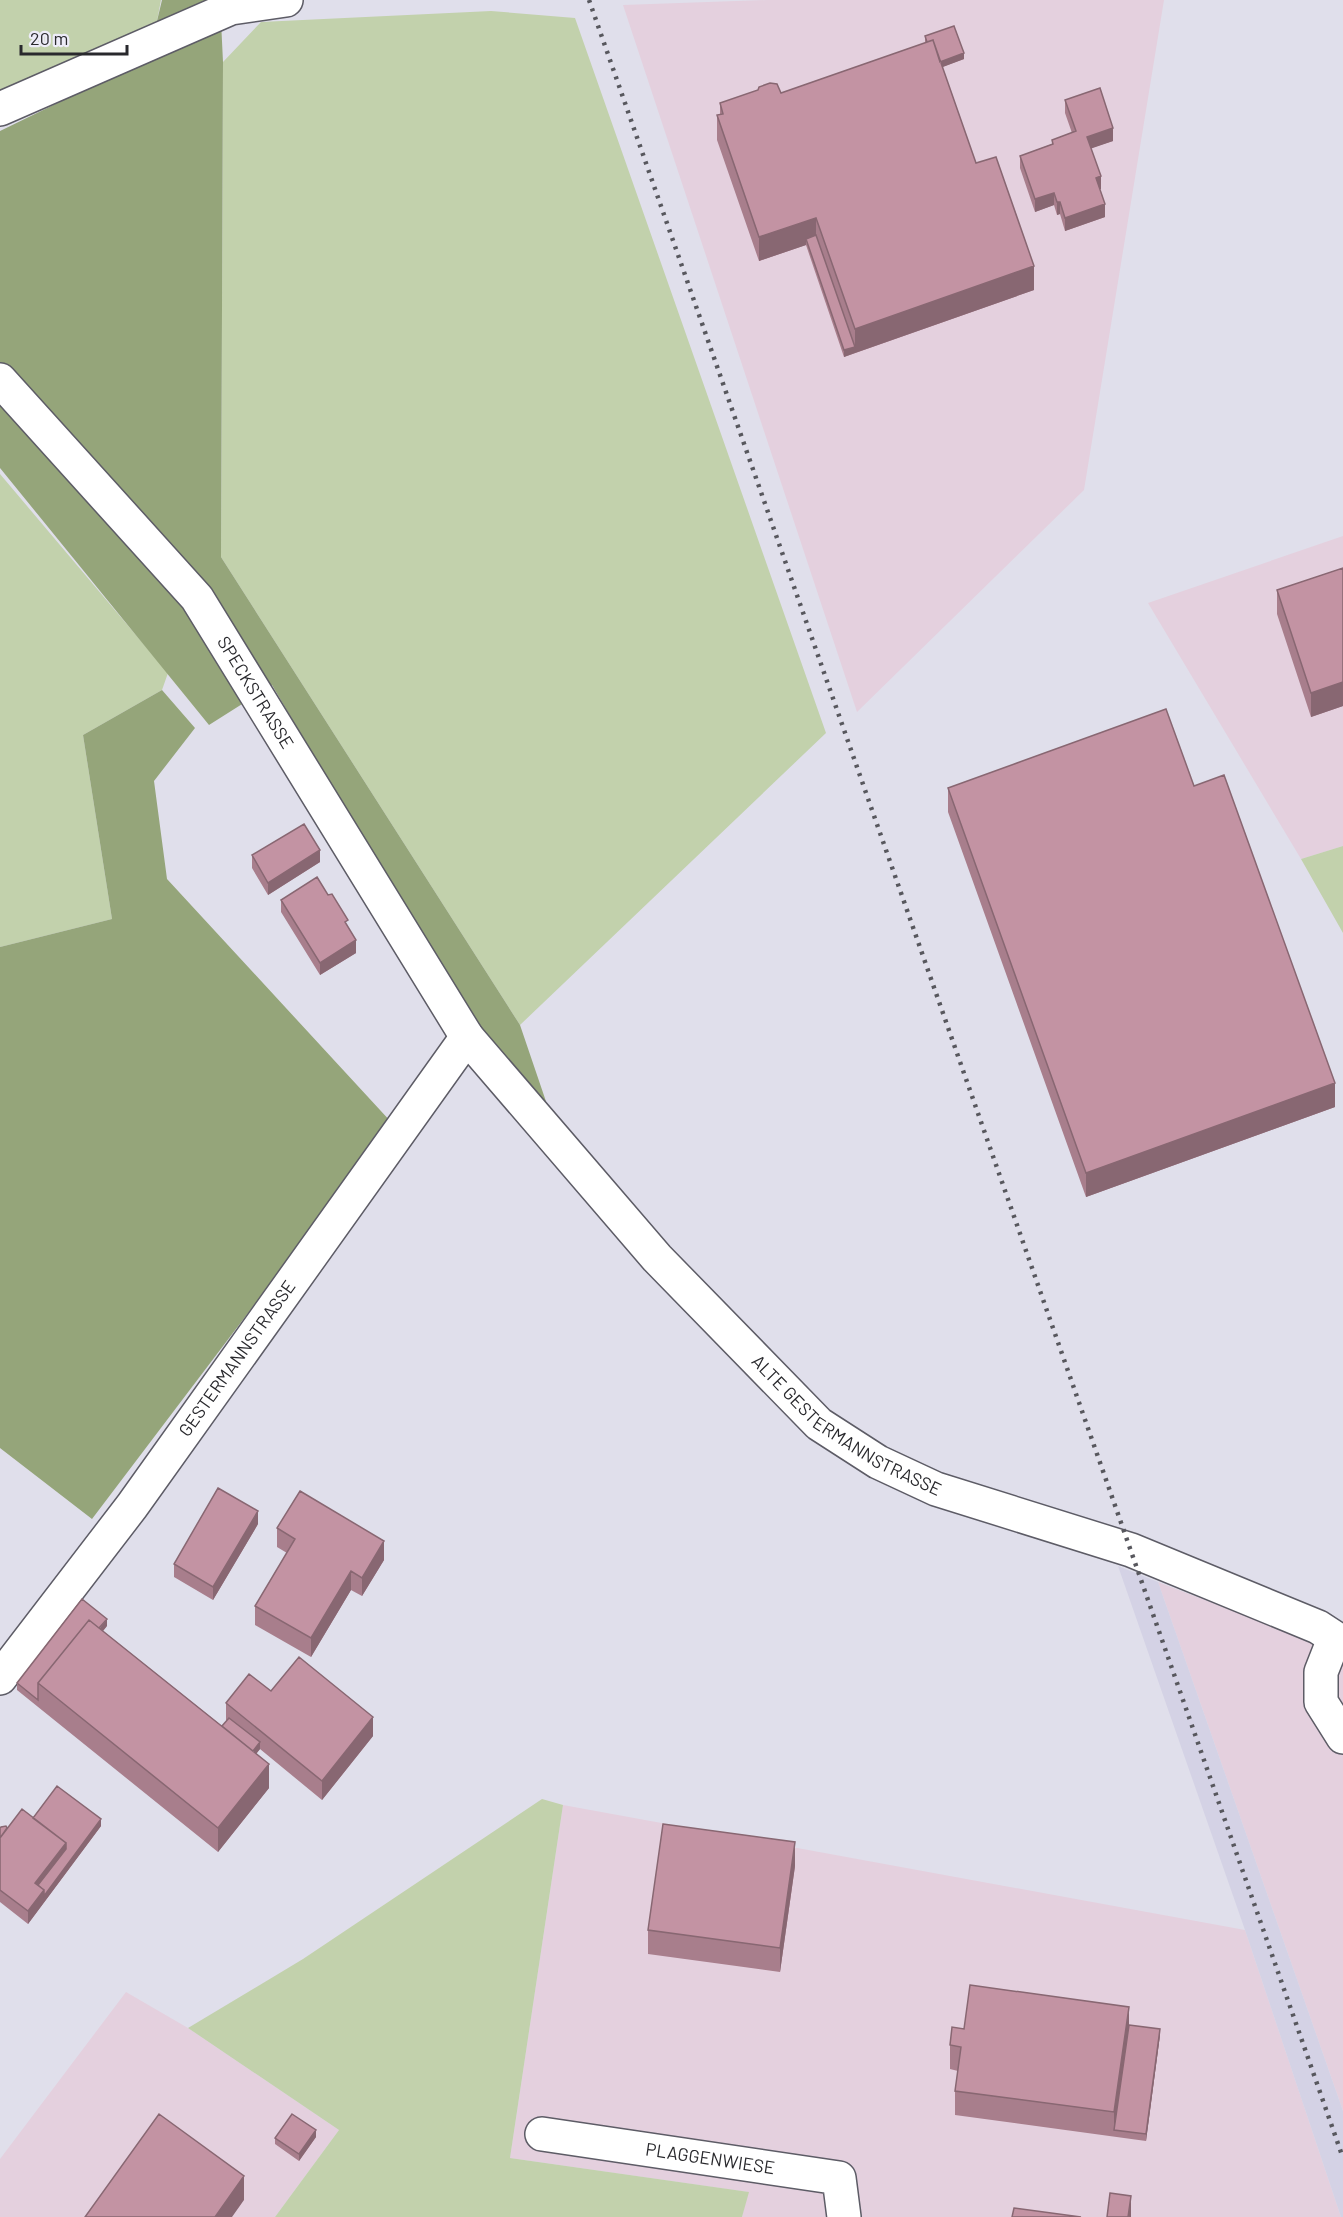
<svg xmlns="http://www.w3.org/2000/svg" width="1343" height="2217" font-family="Barlow,sans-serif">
  <rect width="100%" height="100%" fill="#e0dfeb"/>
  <path fill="#e4d0de" d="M 767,0 L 1164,0 L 1084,490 L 857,712 L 623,5 Z
    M 1343,536 L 1343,846 L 1301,859 L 1148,603 Z
    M 1158,1582 L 1327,1647 L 1343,1656 L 1343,2111 Z
    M 563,1805 L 1245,1930 L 1341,2217 L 742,2217 L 748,2192 L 510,2158 Z
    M 126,1992 L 188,2028 L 339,2130 L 275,2217 L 0,2217 L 0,2159 Z"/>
  <path fill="#d4d2e5" d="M 1118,1566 L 1158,1582 L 1343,2111 L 1343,2217 L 1341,2217 L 1245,1930 Z"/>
  <path fill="#c2d1ac" d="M 0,0 L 161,0 L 156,26 L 0,96 Z
    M 491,11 L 575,18 L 826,733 L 520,1025 L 221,557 L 223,62 L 261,22 Z
    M 0,474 L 168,673 L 162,690 L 83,735 L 112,919 L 0,947 Z
    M 1343,846 L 1343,933 L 1301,859 Z
    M 542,1799 L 563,1805 L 510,2158 L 749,2192 L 742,2217 L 275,2217 L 339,2130 L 188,2028 L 303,1959 Z"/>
  <path fill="#95a57a" d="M 162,0 L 220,0 L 223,62 L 221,557 L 520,1025 L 554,1125 L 476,1032 L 272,685 L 209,725 L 0,468 L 0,131 L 148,59 Z
    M 162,690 L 195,728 L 154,781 L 167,879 L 392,1123 L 92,1519 L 0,1448 L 0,947 L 112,919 L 83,735 Z"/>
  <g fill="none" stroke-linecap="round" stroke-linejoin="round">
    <defs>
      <g id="minor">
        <path d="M 0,109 L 231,8 L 286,0"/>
        <path id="s1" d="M 0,380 L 197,598 L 467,1037 L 657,1258 L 819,1424 L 878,1462 L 936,1489 L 1131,1550 L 1318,1627 L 1343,1643"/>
        <path d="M 1334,1639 L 1321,1672 L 1321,1702 L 1343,1737"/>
        <path id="s2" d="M 0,1678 L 132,1506 L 467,1037"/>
        <path id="s3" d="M 542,2134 L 839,2178 L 844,2217"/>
      </g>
    </defs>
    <use href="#minor" stroke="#5d5c66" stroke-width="36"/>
    <use href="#minor" stroke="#fff" stroke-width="33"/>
    <path stroke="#57575d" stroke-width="4.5" stroke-dasharray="3 6" stroke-linecap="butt" d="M 589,0 L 1343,2158"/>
  </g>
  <path fill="#a87e8c" d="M 925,36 L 964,59 L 942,67 L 976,163 L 1034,290 L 844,357 L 806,245 L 759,261 L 717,140 L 717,115 L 720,115 L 720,103 L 781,93 L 925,43 Z
    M 1065,100 L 1113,141 L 1091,148 L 1101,189 L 1099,189 L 1105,217 L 1065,231 L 1060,214 L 1057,215 L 1054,205 L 1035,212 L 1020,168 L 1020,156 L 1052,144 L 1052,140 L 1072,133 L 1065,113 Z
    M 1343,568 L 1343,706 L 1311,717 L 1277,614 L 1277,590 Z
    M 1194,786 L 1335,1107 L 1086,1197 L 948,812 L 948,788 Z
    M 252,855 L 320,862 L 268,895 L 252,868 Z
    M 281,900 L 348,927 L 356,953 L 320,975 L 281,912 Z
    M 258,1524 L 213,1600 L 174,1577 L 174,1564 Z
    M 277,1528 L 384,1560 L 362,1596 L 351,1590 L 311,1657 L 255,1625 L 255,1606 L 287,1553 L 277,1547 Z
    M 107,1626 L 103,1631 L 222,1726 L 226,1722 L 226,1703 L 271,1691 L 373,1736 L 322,1800 L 260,1749 L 256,1754 L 269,1788 L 218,1852 L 17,1690 L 17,1683 Z
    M 33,1818 L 101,1826 L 28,1924 L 0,1902 L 0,1828 L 7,1828 Z
    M 795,1866 L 780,1972 L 648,1954 L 648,1930 Z
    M 1129,2025 L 1160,2035 L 1146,2141 L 955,2115 L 955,2091 L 958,2071 L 950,2069 L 950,2045 L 964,2029 Z
    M 316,2137 L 299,2161 L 275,2144 L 275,2138 Z"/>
  <path fill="#886772" d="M 964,53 L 964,59 L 935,70 L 935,64 Z
    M 1113,128 L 1113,141 L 1087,150 L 1087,137 Z
    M 1101,176 L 1101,189 L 1096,191 L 1096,178 Z
    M 1054,193 L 1054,205 L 1035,212 L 1035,199 Z
    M 1057,202 L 1060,202 L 1060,214 L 1057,215 Z
    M 1105,204 L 1105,217 L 1065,231 L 1065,218 Z
    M 816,218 L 816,242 L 806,239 L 806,245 L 759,261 L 759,237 Z
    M 1034,266 L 1034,290 L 855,353 L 855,329 Z
    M 855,347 L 855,353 L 844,357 L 844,350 Z
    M 1343,682 L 1343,706 L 1311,717 L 1311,693 Z
    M 320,850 L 320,862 L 268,895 L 268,883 Z
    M 356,940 L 356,953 L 320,975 L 320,963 Z
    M 1335,1083 L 1335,1107 L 1086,1197 L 1086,1173 Z
    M 258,1511 L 258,1524 L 213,1600 L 213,1587 Z
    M 384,1541 L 384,1560 L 362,1596 L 362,1578 Z
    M 351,1571 L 351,1590 L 311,1657 L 311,1638 Z
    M 107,1619 L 107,1626 L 91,1645 L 91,1639 Z
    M 373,1717 L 373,1736 L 322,1800 L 322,1781 Z
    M 260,1742 L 260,1749 L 244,1769 L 244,1762 Z
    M 269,1764 L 269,1788 L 218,1852 L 218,1828 Z
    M 101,1819 L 101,1826 L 28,1924 L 28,1911 L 44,1890 Z
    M 795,1842 L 795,1866 L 780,1972 L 780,1948 Z
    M 66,1843 L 66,1855 L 38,1892 L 35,1883 Z
    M 1129,2007 L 1129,2031 L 1114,2130 L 1114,2112 Z
    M 1160,2029 L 1160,2035 L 1146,2141 L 1146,2134 Z
    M 316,2130 L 316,2137 L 299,2161 L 299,2154 Z
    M 244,2176 L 244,2200 L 232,2217 L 215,2217 Z
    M 1131,2196 L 1131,2217 L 1128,2217 Z"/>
  <path fill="#c393a3" stroke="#886772" stroke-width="1.5" d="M 954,26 L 964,53 L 940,62 L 933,40 L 927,42 L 925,36 Z
    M 933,40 L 976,163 L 996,157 L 1034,266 L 855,329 L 816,218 L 759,237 L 717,115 L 723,114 L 720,103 L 758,90 L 759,87 L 770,83 L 777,84 L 781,93 Z
    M 1100,88 L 1113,128 L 1087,137 L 1101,176 L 1096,178 L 1105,204 L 1065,218 L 1060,202 L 1057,202 L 1054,193 L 1035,199 L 1020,156 L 1053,144 L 1052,140 L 1076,131 L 1065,100 Z
    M 816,235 L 855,347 L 844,350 L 806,239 Z
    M 1343,568 L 1343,682 L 1311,693 L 1277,590 Z
    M 1166,709 L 1194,786 L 1224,775 L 1335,1083 L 1086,1173 L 948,788 Z
    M 304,824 L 320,850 L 268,883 L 252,855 Z
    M 317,877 L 328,895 L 332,894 L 348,920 L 345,922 L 356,940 L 320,963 L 281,900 Z
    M 218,1488 L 258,1511 L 213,1587 L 174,1564 Z
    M 300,1491 L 384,1541 L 362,1578 L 351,1571 L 311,1638 L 255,1606 L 295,1539 L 277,1528 Z
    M 82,1599 L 107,1619 L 99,1628 L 89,1620 L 38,1683 L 38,1700 L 17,1683 Z
    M 89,1620 L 269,1764 L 218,1828 L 38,1683 Z
    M 299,1657 L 373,1717 L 322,1781 L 226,1703 L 249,1674 L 271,1691 Z
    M 229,1718 L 260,1742 L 253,1751 L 222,1726 Z
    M 57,1786 L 101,1819 L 44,1896 L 44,1890 L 38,1885 L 66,1849 L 66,1843 L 33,1818 Z
    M 22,1809 L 66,1843 L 35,1883 L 44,1890 L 28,1911 L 0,1890 L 0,1838 Z
    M 663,1824 L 795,1842 L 780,1948 L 648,1930 Z
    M 6,1826 L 7,1828 L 0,1838 L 0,1828 L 1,1827 Z
    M 970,1985 L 1129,2007 L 1114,2112 L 955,2091 L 961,2047 L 950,2045 L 952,2027 L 964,2029 Z
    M 1129,2025 L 1160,2029 L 1146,2134 L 1114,2130 Z
    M 159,2114 L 244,2176 L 215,2217 L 85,2217 Z
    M 292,2114 L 316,2130 L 299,2154 L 275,2138 Z
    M 1110,2193 L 1131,2196 L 1128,2217 L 1107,2217 Z
    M 1014,2208 L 1081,2217 L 1012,2217 Z"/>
  <g text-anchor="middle" stroke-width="5" stroke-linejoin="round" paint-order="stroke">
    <g font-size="18" fill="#29292d" stroke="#edecf8">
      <text dy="6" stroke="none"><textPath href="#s1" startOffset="405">SPECKSTRASSE</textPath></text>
      <text dy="6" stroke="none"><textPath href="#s2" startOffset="398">GESTERMANNSTRASSE</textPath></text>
      <text dy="6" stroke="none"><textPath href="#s1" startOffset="1356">ALTE GESTERMANNSTRASSE</textPath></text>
      <text dy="6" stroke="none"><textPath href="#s3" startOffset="170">PLAGGENWIESE</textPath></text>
    </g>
  </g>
  <path d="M21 45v9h106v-9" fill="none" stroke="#29292d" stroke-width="3"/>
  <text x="30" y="45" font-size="18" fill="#29292d" stroke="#edecf8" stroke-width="4.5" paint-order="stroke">20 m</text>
</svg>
